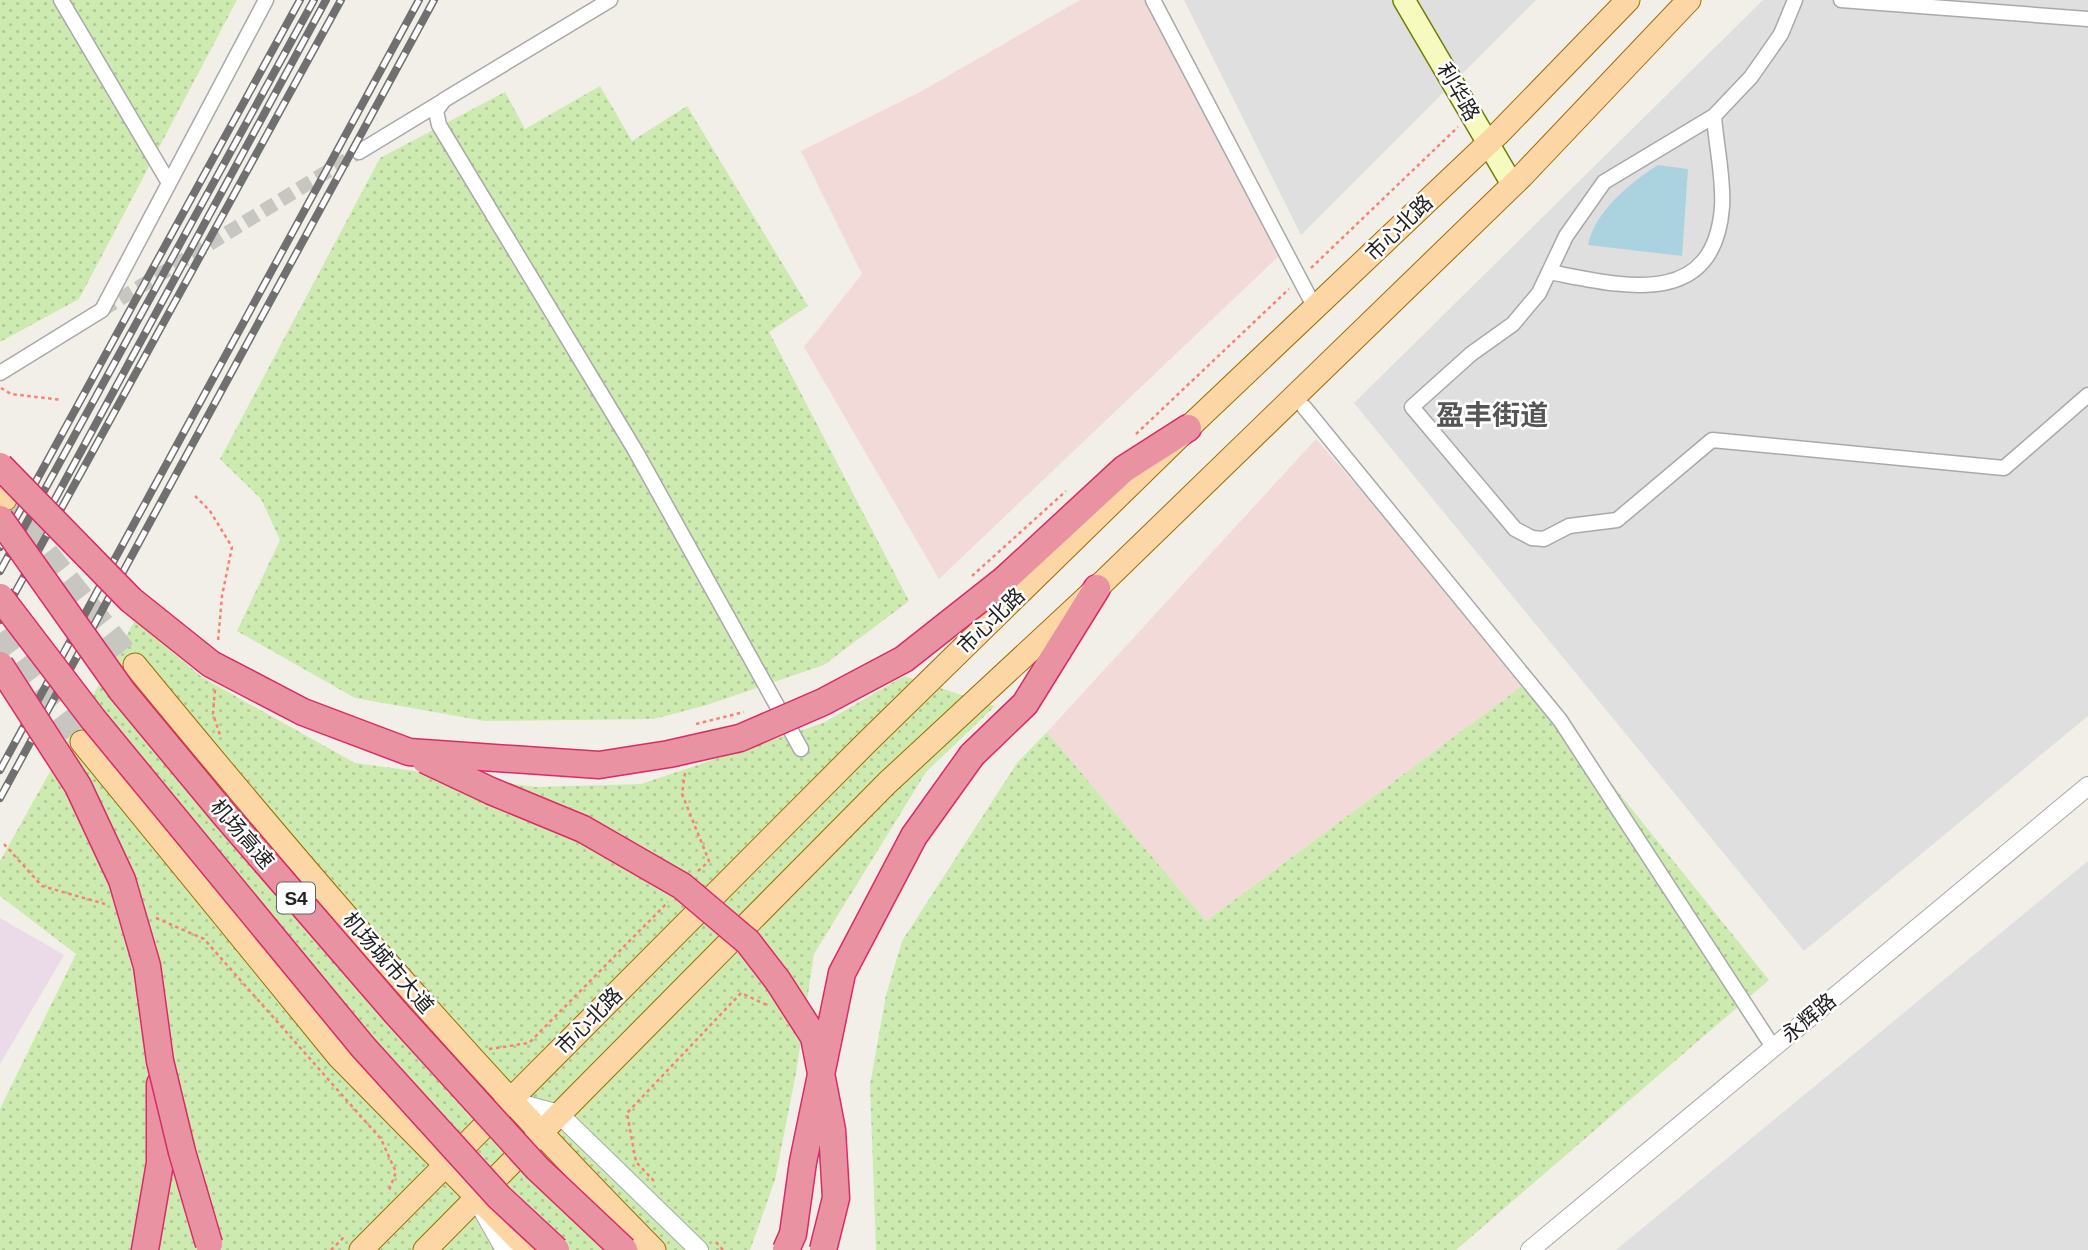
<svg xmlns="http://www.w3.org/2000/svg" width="2088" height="1250" font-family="Helvetica,'Noto Sans SC',sans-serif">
  <defs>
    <pattern id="grass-dots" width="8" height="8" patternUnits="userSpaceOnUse" patternTransform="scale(1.75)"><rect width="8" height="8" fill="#cdebb0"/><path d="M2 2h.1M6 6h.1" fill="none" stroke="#b0c997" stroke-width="1.8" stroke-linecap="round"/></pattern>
  </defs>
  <rect width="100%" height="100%" fill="#f2efe9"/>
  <path fill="#e0dfdf" d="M 1184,0 L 1536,0 L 1301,235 Z
    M 1763,0 L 2088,0 L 2088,716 L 1804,951 L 1354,403 Z
    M 2088,861 L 2088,1250 L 1616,1250 Z"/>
  <path fill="#f2dad9" d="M 1080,0 L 1151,0 L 1282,253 L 939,579 L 804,347 L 862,274 L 801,151 L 920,92 Z
    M 1316,439 L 1529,681 L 1206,921 L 1047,732 Z"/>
  <path fill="#ebdbe8" d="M 0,918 L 64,955 L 0,1064 Z"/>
  <path fill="url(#grass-dots)" d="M 0,0 L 237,0 L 79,299 L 0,342 Z
    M 600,86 L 632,141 L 687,106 L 808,306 L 769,332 L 909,601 L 824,665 L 707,705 L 654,719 L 485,721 L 355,698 L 237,631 L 280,540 L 261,499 L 220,459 L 380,158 L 505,92 L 525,129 Z
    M 135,620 L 203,678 L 355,763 L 536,787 L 641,784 L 823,723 L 904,676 L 995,706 L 926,772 L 814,954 L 796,1073 L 775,1180 L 750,1250 L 0,1250 L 0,1109 L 76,954 L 0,896 L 0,861 Z
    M 1529,681 L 1769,980 L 1456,1250 L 876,1250 L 870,1085 L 886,995 L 902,941 L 1017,763 L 1047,732 L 1206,921 Z"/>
  <path fill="#aad3df" d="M 1658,165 L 1688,169 L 1682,256 L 1588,245 C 1594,212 1631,182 1658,165 Z"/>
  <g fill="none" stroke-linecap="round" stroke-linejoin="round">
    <path stroke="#c8c6c1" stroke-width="14" stroke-dasharray="14 7" stroke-linecap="butt" d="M 102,310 L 359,152"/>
    <path stroke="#c8c6c1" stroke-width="23" stroke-dasharray="23 11" stroke-linecap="butt" d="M 5,499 L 135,665
      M 0,633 L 82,742"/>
    <defs>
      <path id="minor" d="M 61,0 L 169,183
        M 610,0 L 444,100 L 436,111 L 439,125 L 635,450 L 801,749
        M 1153,0 L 1315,308
        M 1795,0 L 1781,34 L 1751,77 L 1714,116 L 1604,182 L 1566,236 L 1539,293 L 1513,324 L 1471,354 L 1412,407 L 1515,529 L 1532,538 L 1544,539 L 1569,526 L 1617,520 L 1712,440 L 2004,468 L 2088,395
        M 1841,0 L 2088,19
        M 359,152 L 443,101
        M 1549,272 C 1619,285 1714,312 1722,207 C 1724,177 1716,146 1714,116
        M 0,373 L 102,310 L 266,0
        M 1304,407 L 1560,720 L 1773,1047"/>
      <path id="tertiary" d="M 511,1101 L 559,1114 L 699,1250
        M 483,1211 L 505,1250
        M 1530,1250 L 2088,786"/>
      <path id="secondary" d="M 1404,0 L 1512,184"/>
      <path id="primary" d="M 0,487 L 5,499
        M 135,665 C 301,867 471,1065 654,1250
        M 82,742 L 339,1057 L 529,1250
        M 361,1250 L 866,743 L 1188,428 L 1498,134 L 1628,0
        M 425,1250 L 887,783 L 1097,588 L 1522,176 L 1689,0"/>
      <path id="motorway" d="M 1004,580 L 1124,469 L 1188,428
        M 972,755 L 1025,704 L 1097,588
        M 145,1250 L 160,1163 L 160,1084"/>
    </defs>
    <use href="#minor" stroke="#a9a9a9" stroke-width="17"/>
    <use href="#tertiary" stroke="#a9a9a9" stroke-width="20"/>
    <use href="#secondary" stroke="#707d05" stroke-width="24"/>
    <use href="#primary" stroke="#a06b00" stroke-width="25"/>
    <use href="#motorway" stroke="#dc2a67" stroke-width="29"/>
    <path stroke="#fa8072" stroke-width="2.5" stroke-dasharray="3.5 3.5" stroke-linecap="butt" d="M 1311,268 L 1458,127
      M 1,388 L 11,394 L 62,400
      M 1136,434 L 1289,289
      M 195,496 L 210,511 L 232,547 L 222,596 L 218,641
      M 972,576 L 1066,491
      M 215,690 L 213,714 L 220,735
      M 696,724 L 744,712
      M 685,773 L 682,794 L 709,861 L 697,872
      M 4,844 L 42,886 L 105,904
      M 156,918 L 204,939 L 381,1139 L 396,1172 L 388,1193
      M 489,1049 L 529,1043 L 668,902
      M 654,1181 L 636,1162 L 627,1113 L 741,993 L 767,1005
      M 716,1242 L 723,1250
      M 331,1250 L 344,1237"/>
    <use href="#minor" stroke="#fff" stroke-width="14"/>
    <use href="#tertiary" stroke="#fff" stroke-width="18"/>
    <use href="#secondary" stroke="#f7fabf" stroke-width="21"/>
    <use href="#primary" stroke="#fcd6a4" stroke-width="23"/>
    <use href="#motorway" stroke="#e892a2" stroke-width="26"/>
    <defs>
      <path id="rail" d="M 54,501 L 326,0
        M 0,547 L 300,0
        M 0,571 L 314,0
        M 0,620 L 341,0
        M 0,770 L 419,0
        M 0,798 L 434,0"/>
    </defs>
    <use href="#rail" stroke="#707070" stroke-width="8"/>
    <use href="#rail" stroke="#fff" stroke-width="5" stroke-dasharray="16" stroke-linecap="butt"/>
    <defs>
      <path id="motorway-bridge" d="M 0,466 L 131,600 L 211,664 L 303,712 L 409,752 L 599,765 L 669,754 L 740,738 L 823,702 L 904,659 L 1004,580
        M 0,519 L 122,691 L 224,814 L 396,1013 L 537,1168 L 624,1250
        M 0,597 L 93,719 L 363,1047 L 499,1197 L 556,1250
        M 0,665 L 78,786 L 122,880 L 147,966 L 160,1061 L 182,1152 L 209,1244
        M 425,760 L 491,791 L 583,829 L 682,886 L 748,942 L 778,981 L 814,1037 L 832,1130 L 836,1198 L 823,1250
        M 786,1250 L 793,1234 L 803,1162 L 842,973 L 914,836 L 972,755"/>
    </defs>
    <use href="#motorway-bridge" stroke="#dc2a67" stroke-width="29" stroke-linecap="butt"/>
    <use href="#motorway-bridge" stroke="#e892a2" stroke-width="26"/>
  </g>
  <g text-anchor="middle" stroke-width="5" stroke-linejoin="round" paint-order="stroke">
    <rect fill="#fff" stroke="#646464" stroke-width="2" x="277" y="882.5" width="38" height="31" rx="5"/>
    <g font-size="19" font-weight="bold" fill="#222">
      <text x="296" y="905">S4</text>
    </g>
    <g font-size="21" fill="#222" stroke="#fff">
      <text transform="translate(1458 92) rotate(60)" y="7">利华路</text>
      <text transform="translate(1399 228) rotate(-44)" y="7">市心北路</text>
      <text transform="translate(991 621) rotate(-44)" y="7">市心北路</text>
      <text transform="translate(242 834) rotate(49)" y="7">机场高速</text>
      <text transform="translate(388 963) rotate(49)" y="7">机场城市大道</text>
      <text transform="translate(1809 1018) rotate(-40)" y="7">永辉路</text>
      <text transform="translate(589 1021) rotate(-45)" y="7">市心北路</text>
    </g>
    <g font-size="28" font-weight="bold" fill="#555" stroke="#fff">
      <text x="1492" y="425">盈丰街道</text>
    </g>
  </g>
</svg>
